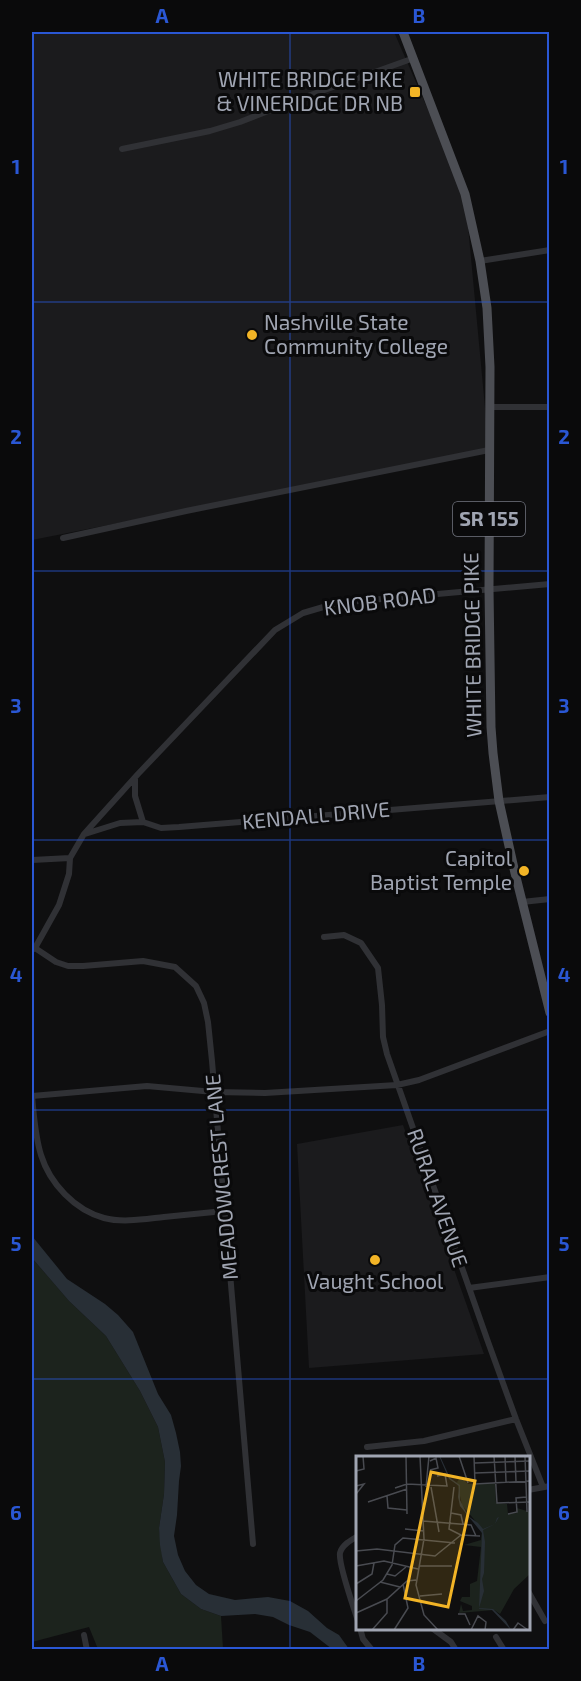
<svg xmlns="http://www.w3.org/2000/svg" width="581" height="1681" font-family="'Exo 2',sans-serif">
  <rect width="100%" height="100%" fill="#0f0f10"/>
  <path fill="#1b1b1d" d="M 32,32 L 394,32 L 465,194 L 489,450 L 32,540 Z
    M 403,1125 L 484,1354 L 309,1368 L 297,1144 Z"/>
  <path fill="#1c231d" d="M 32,1258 L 69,1301 L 106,1336 L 140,1391 L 158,1427 L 165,1462 L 164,1494 L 159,1528 L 163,1562 L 181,1594 L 201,1609 L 221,1616 L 223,1649 L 98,1649 L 89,1627 L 32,1642 Z"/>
  <path fill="#282f36" d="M 32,1236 L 67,1279 L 105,1304 L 118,1315 L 133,1332 L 158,1394 L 171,1415 L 176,1433 L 180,1452 L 181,1466 L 179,1481 L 177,1515 L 174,1536 L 178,1555 L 185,1571 L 196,1585 L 209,1594 L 235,1600 L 268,1597 L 290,1601 L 308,1611 L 327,1628 L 339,1635 L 349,1649 L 332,1649 L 310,1632 L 289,1625 L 273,1617 L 255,1614 L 221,1616 L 201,1609 L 181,1594 L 163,1562 L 160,1545 L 159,1528 L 164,1494 L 165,1462 L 158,1427 L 140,1391 L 106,1336 L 69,1301 L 32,1258 Z"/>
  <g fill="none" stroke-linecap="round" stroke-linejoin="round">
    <path stroke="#303135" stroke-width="6" d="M 122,149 L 210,131 L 240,122 L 291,102 L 414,58
      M 480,261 L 550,250
      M 489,407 L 550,407
      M 63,538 L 186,511 L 489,450
      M 135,779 L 135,796 L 143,822
      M 85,834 L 120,823 L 143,822 L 161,828 L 179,827 L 550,797
      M 32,860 L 70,858
      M 522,902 L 550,899
      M 324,937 L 344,935 L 361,943 L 378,968 L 382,1005 L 383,1037 L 387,1054 L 487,1339 L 516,1419 L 543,1487
      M 35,948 L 56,962 L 68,966 L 83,966 L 143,961 L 175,967 L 196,986 L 204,1003 L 208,1022 L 212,1061 L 253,1544
      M 32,950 L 35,948 L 59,905 L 69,874 L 70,858 L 84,834 L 138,774 L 275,630 L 303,613 L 337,603 L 550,584
      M 32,1096 L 147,1086 L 214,1092 L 265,1093 L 397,1085 L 419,1080 L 550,1031
      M 32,1096 C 34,1116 35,1136 41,1155 C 50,1184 75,1210 104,1218 C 123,1223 145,1219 164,1217 C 184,1215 204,1213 224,1211
      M 469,1288 L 550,1277
      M 367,1447 L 424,1441 L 516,1419
      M 528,1490 L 550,1486
      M 358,1536 C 351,1540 342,1545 340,1553 C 338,1564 354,1608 358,1621
      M 528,1591 L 545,1621
      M 360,1628 L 363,1639 L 372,1650
      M 432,1628 L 451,1642 L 456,1650
      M 84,1635 L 87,1650
      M 496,1637 L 504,1650"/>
    <path stroke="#4c4e54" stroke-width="9" d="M 403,32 L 465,194 L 480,261 L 487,308 L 490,367 L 489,589 L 491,727 L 493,753 L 499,801 L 515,873 L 550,1013"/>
  </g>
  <path fill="none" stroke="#2a57d4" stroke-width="1.5" stroke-opacity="0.55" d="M 290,32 L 290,1650M 32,302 L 550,302M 32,571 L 550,571M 32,840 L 550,840M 32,1110 L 550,1110M 32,1379 L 550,1379"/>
  <g fill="#f2b426" stroke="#0a0a0b" stroke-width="2">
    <rect x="409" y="86" width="12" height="12" rx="3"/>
    <circle cx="252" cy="335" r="6"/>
    <circle cx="524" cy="871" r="6"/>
    <circle cx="375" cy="1260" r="6"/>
  </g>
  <g text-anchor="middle" stroke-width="6" stroke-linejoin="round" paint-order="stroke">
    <rect fill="#0a0a0b" stroke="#737680" stroke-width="1.5" x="453" y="502" width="72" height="34" rx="4.5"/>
    <g font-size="20" font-weight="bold" fill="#a0a5b2">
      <text x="489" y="526">SR 155</text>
    </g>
    <g font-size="21" fill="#a0a5b2" stroke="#0a0a0b" text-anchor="end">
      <text x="403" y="87">WHITE BRIDGE PIKE<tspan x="403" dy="24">&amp; VINERIDGE DR NB</tspan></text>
      <text x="264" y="330" text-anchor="start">Nashville State<tspan x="264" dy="24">Community College</tspan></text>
      <text x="512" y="866">Capitol<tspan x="512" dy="24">Baptist Temple</tspan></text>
      <text x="375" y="1289" text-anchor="middle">Vaught School</text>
    </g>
    <g font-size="21" fill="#a0a5b2" stroke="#0a0a0b">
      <text transform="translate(380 602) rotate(-7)" y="7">KNOB ROAD</text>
      <text transform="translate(473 645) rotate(-91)" y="7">WHITE BRIDGE PIKE</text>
      <text transform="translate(316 816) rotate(-5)" y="7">KENDALL DRIVE</text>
      <text transform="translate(222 1177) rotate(-95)" y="7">MEADOWCREST LANE</text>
      <text transform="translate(437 1198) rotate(71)" y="7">RURAL AVENUE</text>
    </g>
  </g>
  <g transform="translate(356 1456)">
    <rect width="174" height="174" fill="#0f0f10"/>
    <path d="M 105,21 L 112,28 L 139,27 L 140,47 L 151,48 L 152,58 L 161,57 L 161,52 L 174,56 L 174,118 L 158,133 L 144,158 L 138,154 L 103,157 L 105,148 L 107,155 L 116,154 L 116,150 L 104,145 L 106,141 L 114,141 L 114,128 L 121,125 L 125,91 L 108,89 L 125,84 L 126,73 L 106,49 L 101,26 Z" fill="#1c231d"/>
    <path d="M 83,0 L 84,0 L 94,22 L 104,29 L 104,44 L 112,60 L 122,67 L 127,73 L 139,68 L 141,62 L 143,61 L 139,68 L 127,74 L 129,86 L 128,117 L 126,123 L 128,135 L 123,152 L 137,153 L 150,165 L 155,174 L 136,154 L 123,153 L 126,77 L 104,50 L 102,41 L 103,30 L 93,23 Z" fill="#282f36"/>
    <path fill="none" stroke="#494b51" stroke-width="1.5" d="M 50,0 L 51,58M 64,0 L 68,83 L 60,129 L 68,159 L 82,174M 103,0 L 112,27M 118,0 L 119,28 L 174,25M 138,0 L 141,47 L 174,46M 149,0 L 150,26M 159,0 L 160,26M 169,0 L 171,56M 119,7 L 174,5M 74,14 L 82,12 L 80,2 L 74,5M 0,15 L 8,13 L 7,0M 119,17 L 174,15M 0,30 L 8,28 L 0,38M 70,31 L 73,0M 75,31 L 83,76M 98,31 L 93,73 L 105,79M 39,32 L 51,28 L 91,30 L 89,18 L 81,20M 31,40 L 32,52 L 51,54M 12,46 L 51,33M 95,57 L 105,59 L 107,68M 152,58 L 161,56 L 160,42 L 170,41M 67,65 L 115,69 L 120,80M 49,73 L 68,75M 0,95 L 21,93 L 79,100 L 105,79 L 124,80M 0,110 L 28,105 L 62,113M 63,110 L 96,110M 31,118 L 39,120 L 50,111M 24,126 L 44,131M 0,128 L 16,118 L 18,107M 64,140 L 86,138M 0,145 L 27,124 L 36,109 L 39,89 L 47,82 L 99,87M 0,157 L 31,143 L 51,125 L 60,124M 102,158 L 109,158 L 114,169M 16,174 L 31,157 L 31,143M 38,174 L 52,152 L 47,128M 115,174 L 122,160 L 130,166 L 129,174M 157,174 L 162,167 L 172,174"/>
    <path fill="#f2b426" fill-opacity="0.15" stroke="#f2b426" stroke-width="3" d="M 75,16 L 119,25 L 92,151 L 49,142 Z"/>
    <rect width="174" height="174" fill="none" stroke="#a0a5b2" stroke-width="3"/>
  </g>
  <rect width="581" height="1681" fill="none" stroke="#0a0a0b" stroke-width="66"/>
  <rect x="33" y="33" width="515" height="1615" fill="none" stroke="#2a57d4" stroke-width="2"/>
  <g font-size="20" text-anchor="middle" font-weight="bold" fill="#2a57d4">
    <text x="162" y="23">A</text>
    <text x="419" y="23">B</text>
    <text x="16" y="174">1</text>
    <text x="564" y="174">1</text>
    <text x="16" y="444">2</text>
    <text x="564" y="444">2</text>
    <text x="16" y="713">3</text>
    <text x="564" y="713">3</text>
    <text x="16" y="982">4</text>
    <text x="564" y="982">4</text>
    <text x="16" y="1251">5</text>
    <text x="564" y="1251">5</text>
    <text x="16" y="1520">6</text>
    <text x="564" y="1520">6</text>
    <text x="162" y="1671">A</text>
    <text x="419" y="1671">B</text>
  </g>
</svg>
